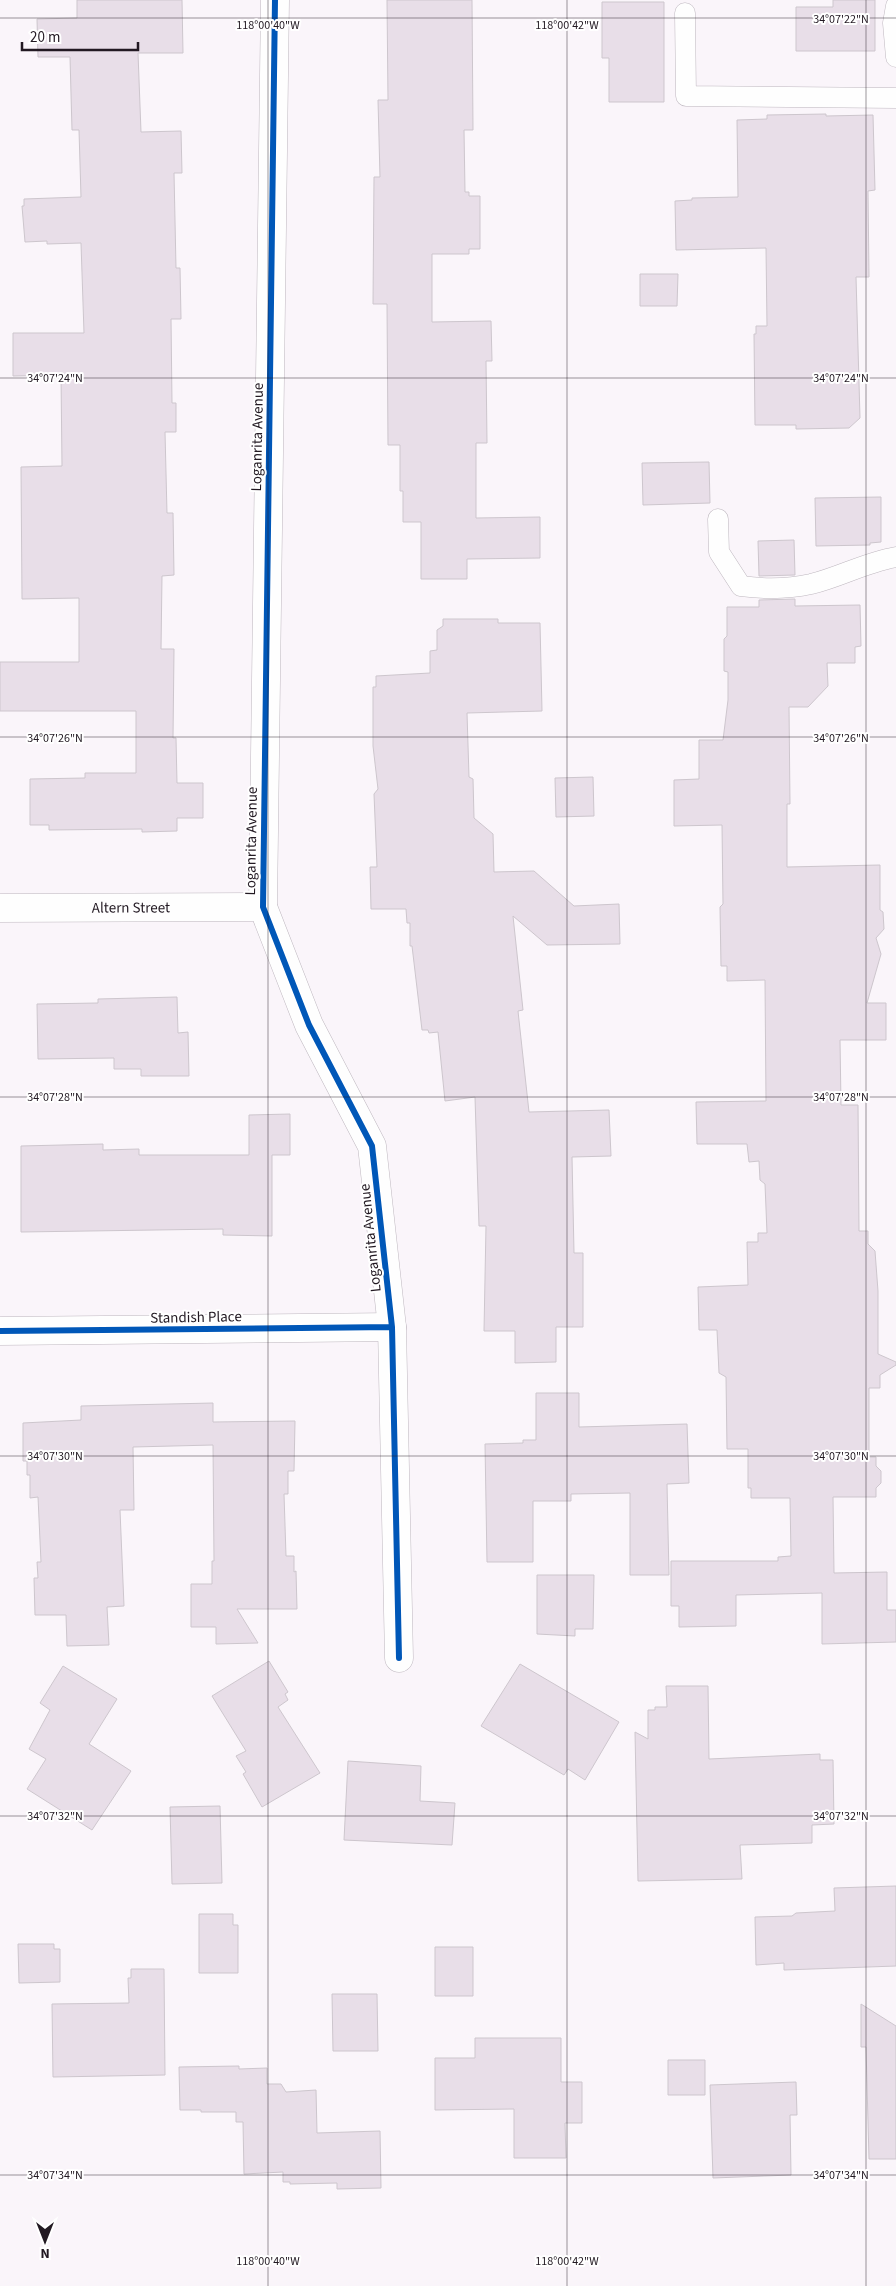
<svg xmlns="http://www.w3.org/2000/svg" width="896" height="2286" font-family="'Source Sans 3',sans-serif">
  <rect width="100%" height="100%" fill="#faf5fa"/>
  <path fill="#e8dee8" stroke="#cdc6cd" d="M 77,0 L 182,0 L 183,53 L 138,53 L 141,132 L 181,131 L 182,173 L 174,173 L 176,268 L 180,268 L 181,319 L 171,319 L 172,403 L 176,403 L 176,432 L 165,432 L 167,513 L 173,513 L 174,575 L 162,576 L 161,649 L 174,649 L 173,738 L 176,738 L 177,783 L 203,783 L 203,818 L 177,818 L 177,831 L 142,832 L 142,829 L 49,830 L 49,825 L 30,825 L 30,779 L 85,778 L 85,773 L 136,773 L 136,711 L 0,711 L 0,662 L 79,662 L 79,598 L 22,599 L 21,467 L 62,466 L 61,375 L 13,376 L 13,333 L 84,333 L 81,243 L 47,244 L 47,241 L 25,242 L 22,206 L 24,206 L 24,199 L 81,197 L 79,130 L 72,130 L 70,57 L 38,57 L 37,19 L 77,18 Z
    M 387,0 L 472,0 L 473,130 L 464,130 L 465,192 L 469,192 L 469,196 L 480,196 L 480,249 L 469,249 L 469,254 L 432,254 L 432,322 L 491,321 L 492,361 L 486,361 L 487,443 L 476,443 L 476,518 L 540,517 L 540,558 L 467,559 L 467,579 L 421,579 L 421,522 L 403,522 L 403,491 L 400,491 L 400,445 L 388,445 L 387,304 L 373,304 L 374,177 L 380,177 L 378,100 L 388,100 Z
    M 833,0 L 875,0 L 875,51 L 796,51 L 796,7 L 833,7 Z
    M 602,2 L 664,2 L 664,102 L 609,102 L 609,58 L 602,58 Z
    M 826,114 L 826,116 L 873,115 L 875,190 L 868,191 L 869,277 L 856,277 L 860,418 L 849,428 L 796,429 L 796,425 L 755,425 L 754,334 L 756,334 L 756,326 L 767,326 L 766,248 L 676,250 L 675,201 L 692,200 L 692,198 L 738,197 L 737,120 L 767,119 L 767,115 Z
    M 640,274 L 678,274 L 677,306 L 640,306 Z
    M 709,462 L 710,503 L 643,505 L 642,463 Z
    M 881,497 L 881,542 L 870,543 L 870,545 L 816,546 L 815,498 Z
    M 794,540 L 795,575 L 759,576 L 758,541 Z
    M 795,599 L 795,606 L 860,605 L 861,646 L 855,647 L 855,663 L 827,663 L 828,686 L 808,707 L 789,707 L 790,804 L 787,804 L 787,867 L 880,865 L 880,910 L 883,912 L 884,929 L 876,938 L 881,954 L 867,1003 L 886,1003 L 886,1040 L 840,1040 L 841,1105 L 858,1105 L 859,1231 L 868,1231 L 868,1244 L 875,1251 L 878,1291 L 878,1354 L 896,1362 L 896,1365 L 880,1375 L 880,1388 L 869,1388 L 869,1457 L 876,1457 L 876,1466 L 881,1471 L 881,1483 L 876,1488 L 876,1497 L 833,1497 L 834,1573 L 887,1572 L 887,1610 L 896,1610 L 896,1642 L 822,1644 L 822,1593 L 736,1595 L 736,1626 L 679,1627 L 679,1606 L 671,1606 L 671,1561 L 778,1561 L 778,1557 L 791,1556 L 790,1498 L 751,1498 L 751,1488 L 748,1488 L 748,1449 L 727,1449 L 726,1377 L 719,1373 L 717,1330 L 699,1330 L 698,1287 L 748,1285 L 747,1242 L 758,1242 L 758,1233 L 767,1233 L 765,1184 L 760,1180 L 759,1161 L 749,1162 L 747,1144 L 697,1144 L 696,1102 L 766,1101 L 765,980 L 727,981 L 727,966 L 721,966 L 720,907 L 723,904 L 722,825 L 674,826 L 674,780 L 699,779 L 699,740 L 723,740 L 728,700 L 728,672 L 724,671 L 724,639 L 727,636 L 727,607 L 759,607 L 759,600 Z
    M 443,619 L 498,619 L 498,623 L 540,623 L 542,711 L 467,713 L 469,777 L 473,779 L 474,818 L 493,834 L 494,872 L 534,871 L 574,906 L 619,904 L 620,944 L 547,945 L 513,916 L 523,1010 L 518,1011 L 529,1112 L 609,1110 L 611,1156 L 572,1157 L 574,1253 L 583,1253 L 583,1327 L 556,1327 L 556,1362 L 515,1363 L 515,1331 L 484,1331 L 486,1226 L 479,1226 L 475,1097 L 445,1101 L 438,1032 L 429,1033 L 428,1030 L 422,1030 L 412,946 L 410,946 L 410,923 L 407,923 L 406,909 L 371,909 L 370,867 L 377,867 L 374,794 L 378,789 L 373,746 L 373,687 L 376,687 L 376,676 L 430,673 L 430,651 L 437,650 L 437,630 L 443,626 Z
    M 593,777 L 594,816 L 556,817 L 555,778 Z
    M 177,997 L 178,1033 L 188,1032 L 189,1076 L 141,1076 L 141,1069 L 114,1069 L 114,1058 L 38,1059 L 37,1004 L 98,1003 L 98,999 Z
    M 290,1114 L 290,1155 L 272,1155 L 272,1236 L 223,1235 L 223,1229 L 21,1232 L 21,1146 L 103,1144 L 103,1150 L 139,1149 L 139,1155 L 249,1155 L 249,1115 Z
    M 536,1393 L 579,1393 L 579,1427 L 687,1424 L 689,1483 L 667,1484 L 669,1575 L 630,1575 L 630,1493 L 571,1494 L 571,1501 L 533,1501 L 533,1562 L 487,1562 L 485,1444 L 523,1443 L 523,1440 L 536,1440 Z
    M 213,1403 L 213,1422 L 295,1421 L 294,1471 L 288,1471 L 288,1494 L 284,1494 L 286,1556 L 294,1556 L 294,1572 L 296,1571 L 297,1609 L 237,1609 L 258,1643 L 216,1644 L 216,1627 L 191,1627 L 191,1584 L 212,1584 L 212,1561 L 214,1561 L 213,1445 L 133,1447 L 134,1510 L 120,1510 L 124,1606 L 107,1607 L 109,1645 L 67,1646 L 66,1615 L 35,1615 L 34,1578 L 38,1578 L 37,1562 L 41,1562 L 38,1497 L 30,1498 L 30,1475 L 27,1475 L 27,1461 L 23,1461 L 23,1423 L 81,1420 L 81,1406 Z
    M 537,1575 L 594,1575 L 593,1629 L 575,1629 L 575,1636 L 537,1634 Z
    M 269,1661 L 288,1692 L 285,1694 L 288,1700 L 278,1707 L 320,1773 L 262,1807 L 243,1774 L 246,1772 L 236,1756 L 246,1751 L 212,1696 Z
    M 520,1664 L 619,1722 L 585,1780 L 568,1769 L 564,1775 L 481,1726 Z
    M 63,1666 L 117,1699 L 89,1744 L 131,1771 L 92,1830 L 27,1789 L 46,1759 L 29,1749 L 50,1710 L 40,1703 Z
    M 666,1686 L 708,1686 L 709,1759 L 820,1754 L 820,1760 L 833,1760 L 834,1824 L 812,1825 L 812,1843 L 740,1845 L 742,1879 L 638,1881 L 635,1732 L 648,1739 L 648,1710 L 655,1710 L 655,1707 L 667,1707 Z
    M 348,1761 L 421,1766 L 420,1801 L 455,1803 L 452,1845 L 344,1840 Z
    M 220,1806 L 222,1883 L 172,1884 L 170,1807 Z
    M 896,1886 L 896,1966 L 784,1970 L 784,1963 L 756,1965 L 755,1917 L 792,1916 L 796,1913 L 835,1911 L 834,1888 Z
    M 199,1914 L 233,1914 L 233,1925 L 238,1925 L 238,1973 L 199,1973 Z
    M 18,1944 L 54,1944 L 54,1949 L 60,1949 L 60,1982 L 19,1983 Z
    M 435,1947 L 473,1947 L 473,1996 L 435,1996 Z
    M 131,1969 L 164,1969 L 165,2075 L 53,2077 L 52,2004 L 129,2003 L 128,1978 L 131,1978 Z
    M 332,1994 L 377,1994 L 378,2051 L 333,2051 Z
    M 861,2004 L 896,2026 L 896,2159 L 869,2159 L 866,2047 L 861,2047 Z
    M 475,2038 L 561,2038 L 561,2082 L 582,2082 L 582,2123 L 565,2123 L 566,2158 L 514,2158 L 514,2109 L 435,2110 L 435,2058 L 475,2058 Z
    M 668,2060 L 705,2060 L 705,2095 L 668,2095 Z
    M 239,2066 L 239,2069 L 267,2068 L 267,2084 L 281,2084 L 286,2092 L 316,2090 L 317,2133 L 380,2131 L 381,2188 L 337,2189 L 337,2183 L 290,2184 L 290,2182 L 283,2182 L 283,2172 L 244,2174 L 243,2122 L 236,2122 L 236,2112 L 201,2112 L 201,2110 L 180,2110 L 179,2067 Z
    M 796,2082 L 797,2115 L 790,2115 L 791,2175 L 713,2178 L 710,2085 Z"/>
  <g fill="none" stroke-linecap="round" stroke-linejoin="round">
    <defs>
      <path id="service" d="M 896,6 L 893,23 L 896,57
        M 685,13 L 686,96 L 896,98
        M 718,519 L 719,552 L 741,586 C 763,589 788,589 811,584 C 840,577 866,562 896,557"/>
      <g id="minor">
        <path d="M 275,0 L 263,907 L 309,1025 L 372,1146 L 392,1327 L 399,1658"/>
        <path id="s1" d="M 0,908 L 263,907"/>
        <path d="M 0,1331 L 392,1327"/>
      </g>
    </defs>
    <use href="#service" stroke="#beb7bf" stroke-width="21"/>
    <use href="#minor" stroke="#beb7bf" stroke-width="29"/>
    <use href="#service" stroke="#fefefe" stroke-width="20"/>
    <use href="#minor" stroke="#fefefe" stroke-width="28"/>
    <defs>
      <path id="cycleway" d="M 275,0 L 263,907 L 309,1025 L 372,1146 L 392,1327 L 399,1658
        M 0,1331 L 392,1327"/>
    </defs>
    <use href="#cycleway" stroke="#fff" stroke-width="9"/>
    <use href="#cycleway" stroke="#0057b8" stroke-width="6"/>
  </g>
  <path fill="none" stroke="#221922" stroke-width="1" stroke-opacity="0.45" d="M 268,0 L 268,2286M 567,0 L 567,2286M 866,0 L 866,2286M 0,18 L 896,18M 0,378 L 896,378M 0,737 L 896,737M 0,1097 L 896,1097M 0,1456 L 896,1456M 0,1816 L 896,1816M 0,2175 L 896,2175"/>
  <g text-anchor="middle" stroke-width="4" stroke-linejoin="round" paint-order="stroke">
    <g font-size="15" fill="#221922" stroke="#fff">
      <text transform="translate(257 437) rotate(-89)" y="5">Loganrita Avenue</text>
      <text transform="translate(251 841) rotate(-89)" y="5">Loganrita Avenue</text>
      <text dy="5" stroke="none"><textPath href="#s1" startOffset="131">Altern Street</textPath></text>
      <text transform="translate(370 1238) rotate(-96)" y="5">Loganrita Avenue</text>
      <text transform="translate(196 1317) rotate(-1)" y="5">Standish Place</text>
    </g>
  </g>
  <g font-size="12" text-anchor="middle" fill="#221922" stroke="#fff" stroke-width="4" stroke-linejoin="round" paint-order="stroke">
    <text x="841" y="23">34°07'22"N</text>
    <text x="268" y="29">118°00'40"W</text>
    <text x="567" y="29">118°00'42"W</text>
    <text x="841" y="382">34°07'24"N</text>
    <text x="55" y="382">34°07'24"N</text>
    <text x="55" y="742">34°07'26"N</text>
    <text x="841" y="742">34°07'26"N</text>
    <text x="841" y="1101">34°07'28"N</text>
    <text x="55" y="1101">34°07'28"N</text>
    <text x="55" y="1460">34°07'30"N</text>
    <text x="841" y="1460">34°07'30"N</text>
    <text x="55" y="1820">34°07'32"N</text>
    <text x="841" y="1820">34°07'32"N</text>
    <text x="841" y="2179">34°07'34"N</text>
    <text x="55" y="2179">34°07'34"N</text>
    <text x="268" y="2265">118°00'40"W</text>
    <text x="567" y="2265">118°00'42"W</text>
  </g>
  <g transform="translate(45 2241) rotate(180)" stroke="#ffffff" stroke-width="4" paint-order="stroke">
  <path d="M0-4L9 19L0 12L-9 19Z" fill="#221922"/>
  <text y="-8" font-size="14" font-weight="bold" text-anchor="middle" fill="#221922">N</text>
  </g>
  <path d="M22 42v8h116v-8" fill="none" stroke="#221922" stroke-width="2.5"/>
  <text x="30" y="42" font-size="15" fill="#221922" stroke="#ffffff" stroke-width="4" paint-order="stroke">20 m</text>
</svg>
